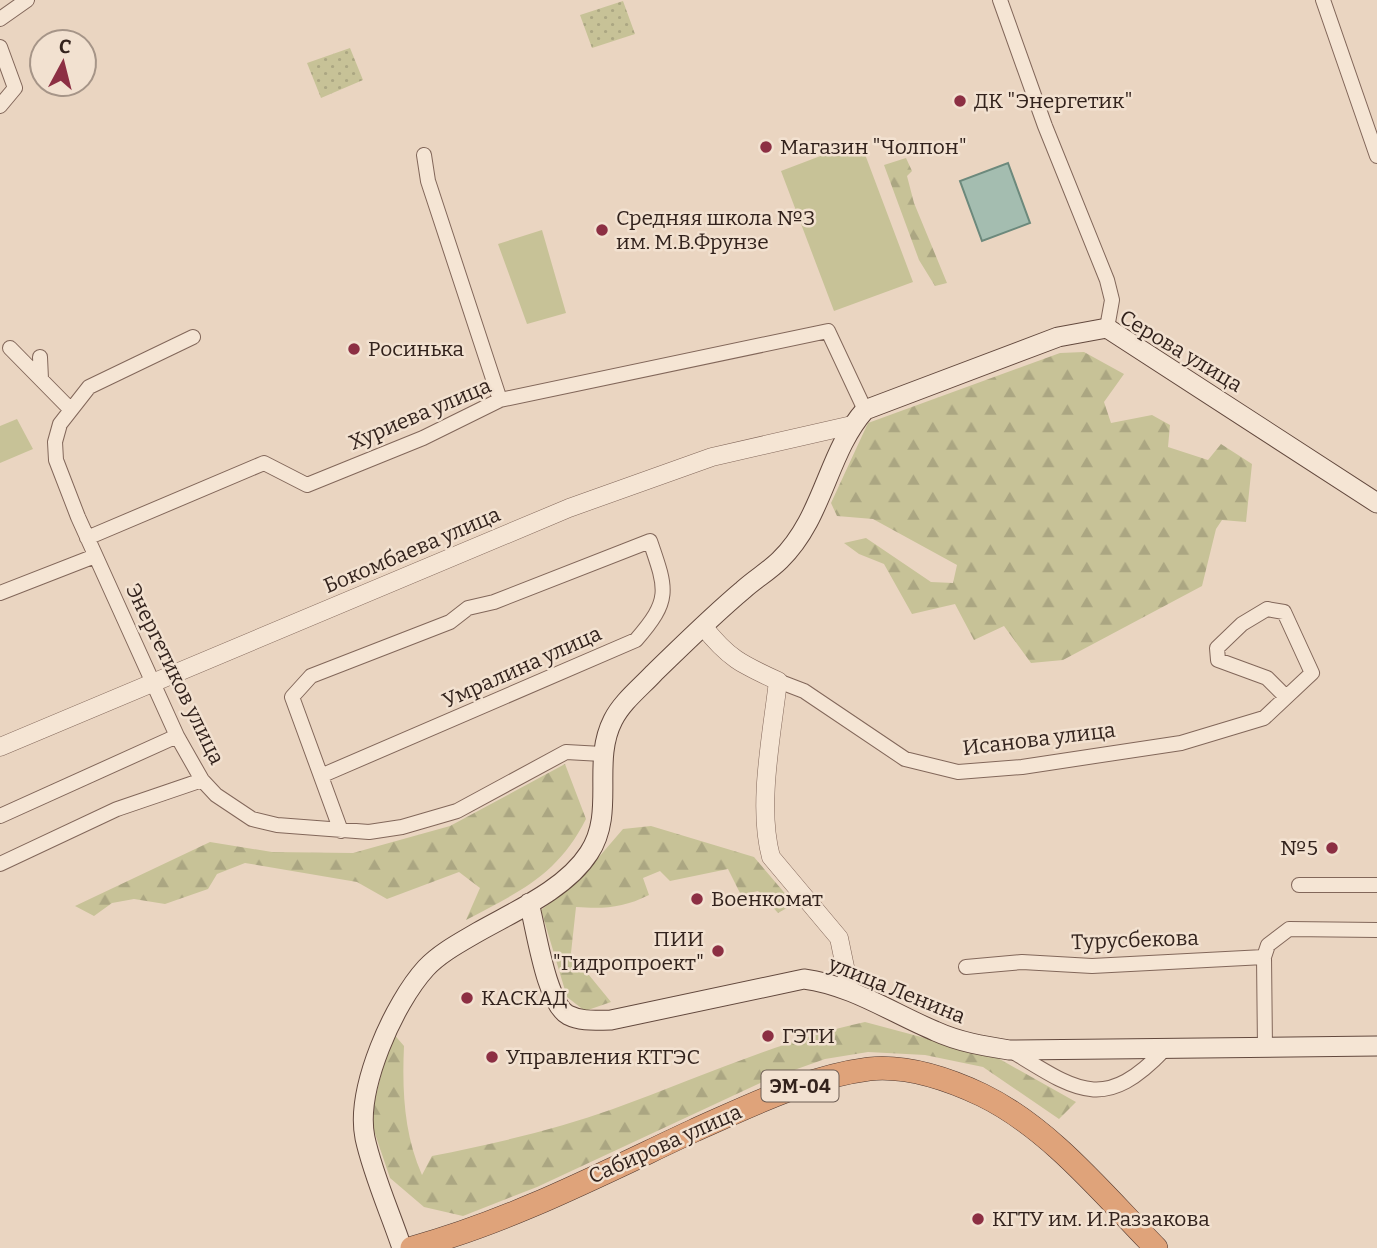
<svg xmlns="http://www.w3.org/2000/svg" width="1377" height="1248" font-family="Bitter,serif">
  <defs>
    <pattern id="grass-dots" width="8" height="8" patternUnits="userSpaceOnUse" patternTransform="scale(1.75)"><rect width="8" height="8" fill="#c7c297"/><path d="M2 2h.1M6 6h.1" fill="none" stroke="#aba682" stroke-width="1.8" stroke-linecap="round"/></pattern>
    <pattern id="forest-firs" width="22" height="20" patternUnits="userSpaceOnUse" patternTransform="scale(1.75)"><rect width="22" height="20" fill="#c7c297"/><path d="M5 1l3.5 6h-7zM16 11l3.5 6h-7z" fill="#aba682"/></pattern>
  </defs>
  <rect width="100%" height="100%" fill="#ead5c1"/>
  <path fill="url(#grass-dots)" d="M 623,1 L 635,34 L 592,48 L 580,15 Z
    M 350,48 L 363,80 L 321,98 L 307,63 Z"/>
  <path fill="url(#forest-firs)" d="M 906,158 L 912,171 L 907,176 L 914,203 L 947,283 L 935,286 L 919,260 L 884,165 Z
    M 1084,352 L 1124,374 L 1104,402 L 1111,423 L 1152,415 L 1170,425 L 1168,447 L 1208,460 L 1221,444 L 1252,464 L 1246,522 L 1222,520 L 1216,529 L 1202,586 L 1063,660 L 1031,663 L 1004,626 L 974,640 L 955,604 L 912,614 L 884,564 L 859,554 L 844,543 L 866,538 L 931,582 L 953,583 L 957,565 L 873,519 L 837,516 L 831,503 L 868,423 L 1060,353 Z
    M 565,764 L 586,819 C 558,875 519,892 466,920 L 480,888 L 459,872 L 387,899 L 357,882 L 245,863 L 217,874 L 208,889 L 165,904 L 134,899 L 112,903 L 94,916 L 75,906 L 210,842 L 272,852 L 353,853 L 450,826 Z
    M 651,826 L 754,857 L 794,904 L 778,913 L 758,891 L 741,895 L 728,869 L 670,881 L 660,871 L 643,878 L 649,895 C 623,908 604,909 576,907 L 571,953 L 611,1002 L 585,1011 L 567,997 L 541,910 L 580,879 L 623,829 Z
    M 865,1022 L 996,1057 L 1076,1102 L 1059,1119 L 983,1067 L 925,1055 L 868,1052 L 825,1059 L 769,1079 L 537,1187 L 463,1216 L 424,1207 L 390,1178 L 370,1119 L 392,1032 L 404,1046 C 402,1091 404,1134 422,1175 L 432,1156 C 493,1144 554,1130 613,1109 C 696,1079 778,1041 865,1022 Z"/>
  <path fill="#c7c297" d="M 860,141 L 913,282 L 834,311 L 781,171 Z
    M 542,230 L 566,313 L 527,324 L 498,244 Z
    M 17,419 L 33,449 L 0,463 L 0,426 Z"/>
  <path fill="#a4bdb0" stroke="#6c897c" stroke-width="2" d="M 1008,163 L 1030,223 L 982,241 L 960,181 Z"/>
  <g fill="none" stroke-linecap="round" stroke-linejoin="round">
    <defs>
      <path id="minor" d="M 1000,0 L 1045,126 L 1107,280 L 1112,300 L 1107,328
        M 1323,0 L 1377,156
        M 0,19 L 27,0
        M 0,47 L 15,88 L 0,106
        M 424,155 L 428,181 L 500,400
        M 193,337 L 89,387 L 60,424 L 55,442 L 56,460 L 78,517 L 177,736 L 202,780 L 216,795 L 252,819 L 277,825 L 369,832 L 402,827 L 457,811 L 566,752 L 602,754
        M 10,348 L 71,410
        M 40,357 L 41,379
        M 87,538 L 264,463 L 307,485 L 423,438 L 500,400 L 828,331 L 865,410
        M 0,593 L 95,556
        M 778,681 L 804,691 L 905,759 L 958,772 L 1022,767 L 1181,743 L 1264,718 L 1312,673 L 1284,612 L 1267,609 L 1242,624 L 1217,648 L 1218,660 L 1267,678 L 1286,697
        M 323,775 L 636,640 C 671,600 667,590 650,541 L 494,602 L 468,608 L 450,622 L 311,676 L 292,697 L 341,831
        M 0,816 L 177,736
        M 0,864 L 117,809 L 202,780
        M 1299,885 L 1377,885
        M 966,967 L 1022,962 L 1092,966 L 1264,957
        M 1265,1048 L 1264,957 L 1268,945 L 1289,929 L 1377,930
        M 1010,1050 C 1076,1090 1103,1114 1164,1050"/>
      <path id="tertiary" d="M 703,626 C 728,658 741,664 778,681 C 772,734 757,806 771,857 L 839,938 L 850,991
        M 0,747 L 569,508 L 712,457 L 852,425"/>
      <path id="secondary" d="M 529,903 C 536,928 546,1003 568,1015 C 582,1022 596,1020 611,1020 L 804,979 C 851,985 892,1013 935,1031 C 959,1042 984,1046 1009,1050 L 1377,1046
        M 402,1248 C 390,1212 373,1175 365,1138 C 355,1089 394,1003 426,968 C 440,953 461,942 478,932 C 515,911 566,889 589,853 C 616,812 591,763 613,720 C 622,702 640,688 654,673 C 683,645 712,616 743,590 C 755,579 769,571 780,560 C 824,517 827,453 865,410 L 1058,337 L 1107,328 L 1377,503"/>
      <path id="trunk" d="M 412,1248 C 511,1221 603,1173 695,1130 C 752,1105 807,1077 869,1069 C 907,1065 948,1079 982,1095 C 1050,1128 1104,1195 1156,1248"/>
    </defs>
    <use href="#minor" stroke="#82675a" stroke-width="16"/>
    <use href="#tertiary" stroke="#82675a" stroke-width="19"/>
    <use href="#secondary" stroke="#63493e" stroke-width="21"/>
    <use href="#trunk" stroke="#50372e" stroke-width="24"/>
    <use href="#minor" stroke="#f5e5d4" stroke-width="14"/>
    <use href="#tertiary" stroke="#f5e5d4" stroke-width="18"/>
    <use href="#secondary" stroke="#f5e5d4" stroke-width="19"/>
    <use href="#trunk" stroke="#dfa37a" stroke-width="23"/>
  </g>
  <g fill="#8c2f43" stroke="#f2e1d0" stroke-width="2.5">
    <circle cx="960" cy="101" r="7"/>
    <circle cx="766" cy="147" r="7"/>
    <circle cx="602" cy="230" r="7"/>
    <circle cx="354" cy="349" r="7"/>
    <circle cx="1332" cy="848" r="7"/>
    <circle cx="697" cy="899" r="7"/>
    <circle cx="718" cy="951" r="7"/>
    <circle cx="467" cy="998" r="7"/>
    <circle cx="768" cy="1036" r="7"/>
    <circle cx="492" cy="1057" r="7"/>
    <circle cx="978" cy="1219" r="7"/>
  </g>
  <g text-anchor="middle" stroke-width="5" stroke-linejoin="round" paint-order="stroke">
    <rect fill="#f2e1d0" stroke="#6c5c53" stroke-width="2" x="761.5" y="1070.5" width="77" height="31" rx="5"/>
    <g font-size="19" font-weight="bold" fill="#33231d">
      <text x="800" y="1093">ЭМ-04</text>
    </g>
    <g font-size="21" fill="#33231d" stroke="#f2e1d0" text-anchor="start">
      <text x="974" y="108">ДК "Энергетик"</text>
      <text x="780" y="154">Магазин "Чолпон"</text>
      <text x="616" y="225">Средняя школа №3<tspan x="616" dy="24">им. М.В.Фрунзе</tspan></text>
      <text x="368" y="356">Росинька</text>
      <text x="1318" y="855" text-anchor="end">№5</text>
      <text x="711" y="906">Военкомат</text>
      <text x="704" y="946" text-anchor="end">ПИИ<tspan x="704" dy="24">"Гидропроект"</tspan></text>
      <text x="481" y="1005">КАСКАД</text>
      <text x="782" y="1043">ГЭТИ</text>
      <text x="506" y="1064">Управления КТГЭС</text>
      <text x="992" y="1226">КГТУ им. И.Раззакова</text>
    </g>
    <g font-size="21" fill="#33231d" stroke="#f2e1d0">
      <text transform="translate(1181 351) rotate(31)" y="7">Серова улица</text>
      <text transform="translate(420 414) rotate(-23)" y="7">Хуриева улица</text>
      <text transform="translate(412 550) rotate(-23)" y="7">Бокомбаева улица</text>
      <text transform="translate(522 667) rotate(-24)" y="7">Умралина улица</text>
      <text transform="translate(175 674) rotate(64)" y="7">Энергетиков улица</text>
      <text transform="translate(1039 739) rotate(-7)" y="7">Исанова улица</text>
      <text transform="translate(1135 940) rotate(-2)" y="7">Турусбекова</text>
      <text transform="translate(897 990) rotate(22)" y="7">улица Ленина</text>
      <text transform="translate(665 1144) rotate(-24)" y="7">Сабирова улица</text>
    </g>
  </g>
  <g transform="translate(63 63) rotate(7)"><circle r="33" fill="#f2e1d0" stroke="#a69588" stroke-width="2"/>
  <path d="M0-5L12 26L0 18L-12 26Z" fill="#8c2f43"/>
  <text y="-10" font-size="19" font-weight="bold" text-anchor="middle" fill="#33231d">С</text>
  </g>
</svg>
